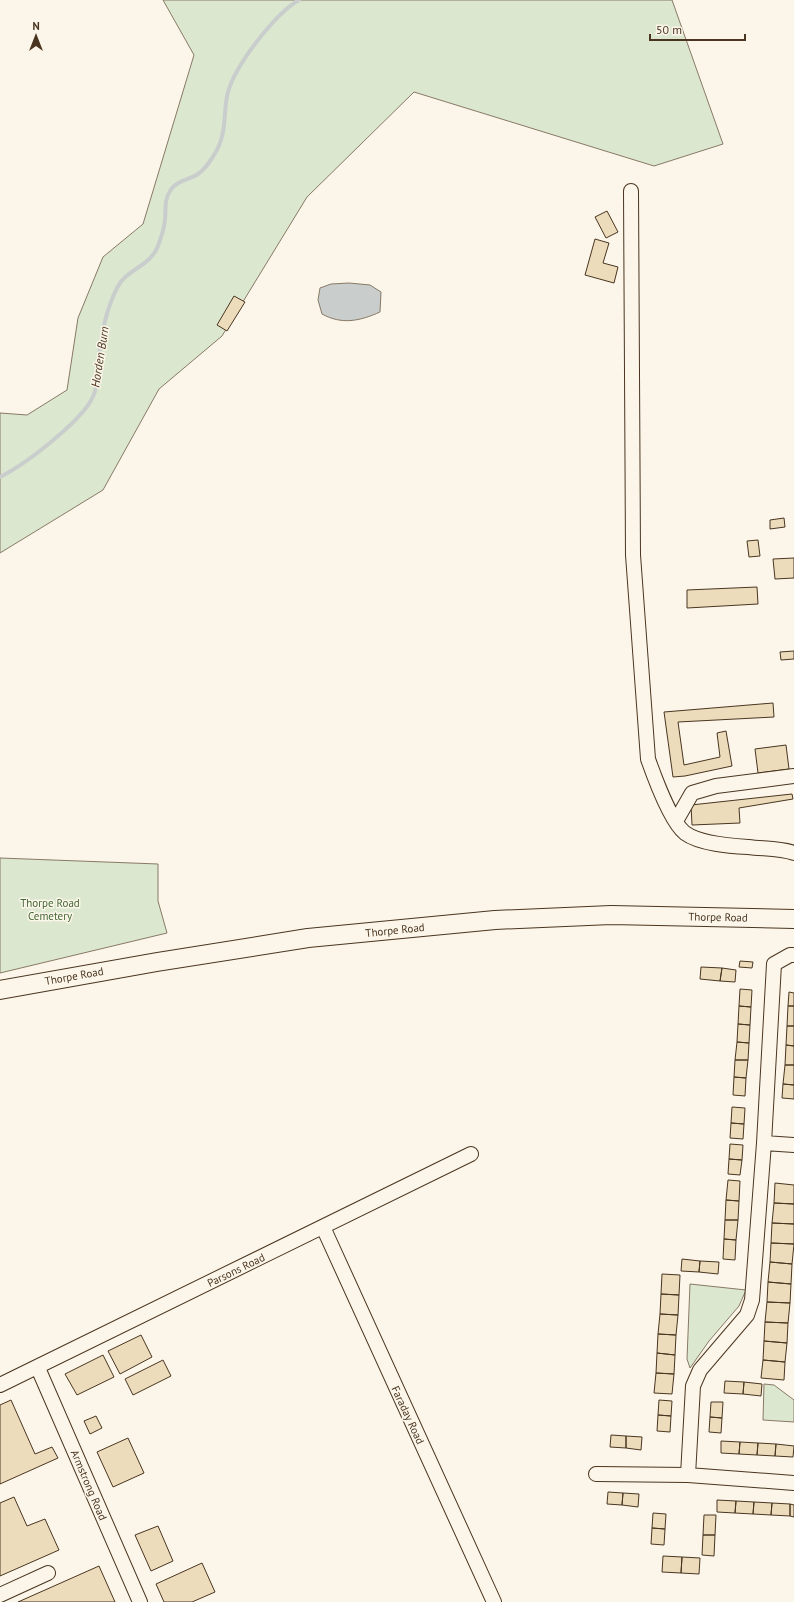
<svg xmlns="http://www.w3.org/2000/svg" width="794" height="1602" font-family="'PT Sans',sans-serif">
  <rect width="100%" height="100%" fill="#fbf6e9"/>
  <path fill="#dce7d0" stroke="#887966" d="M 163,0 L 672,0 L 723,144 L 654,166 L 414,92 L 307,197 L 222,336 L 159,389 L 103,490 L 0,553 L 0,413 L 27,415 L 67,390 L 78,318 L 103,257 L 143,224 L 194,55 Z
    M 0,858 L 158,864 L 158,901 L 167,933 L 0,973 Z
    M 690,1284 L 746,1290 L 739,1306 L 709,1341 L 690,1368 L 687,1359 Z
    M 764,1384 L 774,1385 L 794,1400 L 794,1422 L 763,1420 Z"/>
  <path fill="#c9cecd" stroke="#887966" d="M 349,283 L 370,285 L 381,292 L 380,312 C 360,321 342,325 322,314 L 318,300 L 320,288 L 331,284 Z"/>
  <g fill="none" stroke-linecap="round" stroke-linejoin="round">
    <path stroke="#c9cecd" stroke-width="4" d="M 0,477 C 24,465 89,417 95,391 C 98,381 98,369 99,358 C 101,335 106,310 117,288 C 126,269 150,267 158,246 C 161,238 164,229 165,220 C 166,210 164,200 170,191 C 175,181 189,180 198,174 C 207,168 213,157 218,148 C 227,129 223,111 228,92 C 236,64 275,14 299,0"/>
  </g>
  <path fill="#ecdcbc" stroke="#4a3520" d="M 607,211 L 618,232 L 606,238 L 595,217 Z
    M 595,239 L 609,243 L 603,263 L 618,267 L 614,283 L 585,275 Z
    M 234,296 L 245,302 L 227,331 L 217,325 Z
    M 784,518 L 785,527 L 770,529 L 770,520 Z
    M 758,540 L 760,556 L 749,557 L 747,541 Z
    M 794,558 L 794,578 L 775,579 L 773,559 Z
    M 757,587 L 758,604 L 687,608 L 687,590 Z
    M 794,651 L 794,659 L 781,660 L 780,652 Z
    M 773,703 L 774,717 L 678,722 L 684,765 L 720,757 L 717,733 L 726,731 L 732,766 L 685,776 L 673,777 L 664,712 Z
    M 786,745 L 789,769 L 758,773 L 755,749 Z
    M 792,794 L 793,799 L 739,808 L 740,823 L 692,825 L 691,805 Z
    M 740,961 L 753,962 L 752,968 L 739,967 Z
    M 701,967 L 722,968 L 720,981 L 700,979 Z
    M 722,968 L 736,970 L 735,982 L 720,981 Z
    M 740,989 L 752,990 L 751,1007 L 739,1006 Z
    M 789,992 L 794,993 L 794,1006 L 788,1006 Z
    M 739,1006 L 751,1007 L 750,1025 L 738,1024 Z
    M 788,1006 L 794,1006 L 794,1026 L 787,1026 Z
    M 738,1024 L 750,1025 L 749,1043 L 737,1042 Z
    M 787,1026 L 794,1026 L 794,1046 L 786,1045 Z
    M 737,1042 L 749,1043 L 748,1060 L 735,1060 Z
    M 786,1045 L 794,1046 L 794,1065 L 785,1065 Z
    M 735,1060 L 748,1060 L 746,1078 L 734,1077 Z
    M 785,1065 L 794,1065 L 794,1085 L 783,1084 Z
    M 734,1077 L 746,1078 L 745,1096 L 733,1095 Z
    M 783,1084 L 794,1085 L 794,1099 L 782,1098 Z
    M 732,1107 L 745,1108 L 744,1124 L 731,1123 Z
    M 731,1123 L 744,1124 L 743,1139 L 730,1138 Z
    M 730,1144 L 743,1145 L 742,1160 L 729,1159 Z
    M 729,1159 L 742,1160 L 740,1175 L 728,1174 Z
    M 728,1180 L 740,1181 L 739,1201 L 726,1200 Z
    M 775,1183 L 794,1185 L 794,1204 L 774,1203 Z
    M 726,1200 L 739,1201 L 738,1220 L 725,1220 Z
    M 774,1203 L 794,1204 L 794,1224 L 772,1223 Z
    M 725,1220 L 738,1220 L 736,1240 L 724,1239 Z
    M 772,1223 L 794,1224 L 794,1244 L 771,1243 Z
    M 724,1239 L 736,1240 L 735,1260 L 723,1259 Z
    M 771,1243 L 794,1244 L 792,1264 L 770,1262 Z
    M 682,1259 L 700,1261 L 699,1272 L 681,1271 Z
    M 700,1261 L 719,1262 L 718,1274 L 699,1272 Z
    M 770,1262 L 792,1264 L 791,1284 L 768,1282 Z
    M 662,1274 L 680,1275 L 679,1295 L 661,1294 Z
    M 768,1282 L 791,1284 L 790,1303 L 767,1302 Z
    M 661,1294 L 679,1295 L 678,1315 L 660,1314 Z
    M 767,1302 L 790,1303 L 788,1323 L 765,1322 Z
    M 660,1314 L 678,1315 L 676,1335 L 658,1334 Z
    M 765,1322 L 788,1323 L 787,1343 L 764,1341 Z
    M 658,1334 L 676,1335 L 675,1355 L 657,1353 Z
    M 141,1335 L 152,1357 L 120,1374 L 108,1351 Z
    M 764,1341 L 787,1343 L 785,1362 L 763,1360 Z
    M 657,1353 L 675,1355 L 674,1374 L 656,1373 Z
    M 103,1355 L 114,1377 L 77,1395 L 65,1374 Z
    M 163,1360 L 171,1376 L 133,1395 L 125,1379 Z
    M 763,1360 L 785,1362 L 784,1380 L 761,1378 Z
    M 656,1373 L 674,1374 L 672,1394 L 654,1393 Z
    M 725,1381 L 744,1382 L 743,1394 L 724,1393 Z
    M 744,1382 L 762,1384 L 761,1396 L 743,1394 Z
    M 11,1400 L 35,1454 L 52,1447 L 58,1458 L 0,1484 L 0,1405 Z
    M 659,1400 L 672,1401 L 671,1416 L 658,1415 Z
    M 711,1402 L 723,1402 L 722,1418 L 710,1417 Z
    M 658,1415 L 671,1416 L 670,1432 L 657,1431 Z
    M 96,1416 L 102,1428 L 90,1434 L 84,1421 Z
    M 710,1417 L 722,1418 L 721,1433 L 709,1432 Z
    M 611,1435 L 626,1436 L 626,1448 L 610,1447 Z
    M 626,1436 L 642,1437 L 641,1450 L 626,1448 Z
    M 128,1438 L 144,1473 L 113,1487 L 97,1452 Z
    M 721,1441 L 740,1442 L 739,1454 L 721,1453 Z
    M 740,1442 L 758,1443 L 757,1455 L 739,1454 Z
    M 758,1443 L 776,1444 L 775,1456 L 757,1455 Z
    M 776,1444 L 794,1446 L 793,1457 L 775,1456 Z
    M 608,1492 L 623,1493 L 622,1505 L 607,1504 Z
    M 623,1493 L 639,1494 L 638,1507 L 622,1505 Z
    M 14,1497 L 27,1526 L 45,1519 L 59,1550 L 0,1576 L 0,1503 Z
    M 717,1500 L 736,1501 L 735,1513 L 717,1512 Z
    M 736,1501 L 754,1502 L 753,1514 L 735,1513 Z
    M 754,1502 L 772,1503 L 771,1515 L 753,1514 Z
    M 772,1503 L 790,1504 L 790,1516 L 771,1515 Z
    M 790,1504 L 794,1505 L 794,1517 L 790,1516 Z
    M 653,1513 L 666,1514 L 665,1529 L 652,1528 Z
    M 704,1515 L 716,1515 L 715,1535 L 703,1535 Z
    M 158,1526 L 173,1561 L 151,1571 L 135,1535 Z
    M 652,1528 L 665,1529 L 664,1545 L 651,1544 Z
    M 703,1535 L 715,1535 L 714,1556 L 702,1555 Z
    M 663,1556 L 682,1557 L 681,1573 L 662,1572 Z
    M 682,1557 L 700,1558 L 699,1574 L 681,1573 Z
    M 202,1563 L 215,1592 L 192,1602 L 164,1602 L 156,1584 Z
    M 99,1566 L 115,1602 L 18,1602 Z"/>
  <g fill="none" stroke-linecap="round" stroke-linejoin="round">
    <defs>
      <path id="minor" d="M 631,191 L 633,555 L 648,759 C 654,776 671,822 685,833 C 700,844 731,846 748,847 C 763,849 780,848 794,853
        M 676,821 L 692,793 L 716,786 L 794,776
        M 764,1143 L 794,1145
        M 323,1227 L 494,1602
        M 38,1368 L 140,1602
        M 0,1385 L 471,1154
        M 596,1474 L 688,1475 L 794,1483
        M 688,1475 L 693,1386 L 700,1370 L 747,1315 L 752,1300 L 764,1143 L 774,964 L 790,955 L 794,955
        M 0,1595 L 48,1573"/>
      <path id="major" d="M 0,990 L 157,962 L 308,938 L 495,920 L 611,915 L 794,919"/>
    </defs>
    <use href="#minor" stroke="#4a3520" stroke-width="16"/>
    <use href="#major" stroke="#4a3520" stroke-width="20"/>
    <use href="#minor" stroke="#fbf6e9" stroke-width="14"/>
    <use href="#major" stroke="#fbf6e9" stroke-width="18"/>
  </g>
  <g text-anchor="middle" stroke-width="3" stroke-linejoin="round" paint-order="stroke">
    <g font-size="11" fill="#436837" stroke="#fbf6e9">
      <text x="50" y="907">Thorpe Road<tspan x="50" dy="13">Cemetery</tspan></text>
    </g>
    <g font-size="11" fill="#4a3520" stroke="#fbf6e9">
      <text transform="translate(718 917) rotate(1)" y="4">Thorpe Road</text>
      <text transform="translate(395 930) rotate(-6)" y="4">Thorpe Road</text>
      <text transform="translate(74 976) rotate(-10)" y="4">Thorpe Road</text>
      <text transform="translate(236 1270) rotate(-26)" y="4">Parsons Road</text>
      <text transform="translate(408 1415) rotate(65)" y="4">Faraday Road</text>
      <text transform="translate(89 1485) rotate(67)" y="4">Armstrong Road</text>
    </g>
    <g font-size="12" font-style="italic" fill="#4a3520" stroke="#fbf6e9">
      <text transform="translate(100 357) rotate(-81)" y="4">Horden Burn</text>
    </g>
  </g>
  <g transform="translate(36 36)" stroke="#fbf6e9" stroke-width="3" paint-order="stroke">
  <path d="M0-3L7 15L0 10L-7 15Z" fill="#4a3520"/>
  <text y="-6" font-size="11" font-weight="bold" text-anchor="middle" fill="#4a3520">N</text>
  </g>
  <path d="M650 34v6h95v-6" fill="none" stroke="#4a3520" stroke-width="2"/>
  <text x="656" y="34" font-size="12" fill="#4a3520" stroke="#fbf6e9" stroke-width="3" paint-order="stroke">50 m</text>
</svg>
